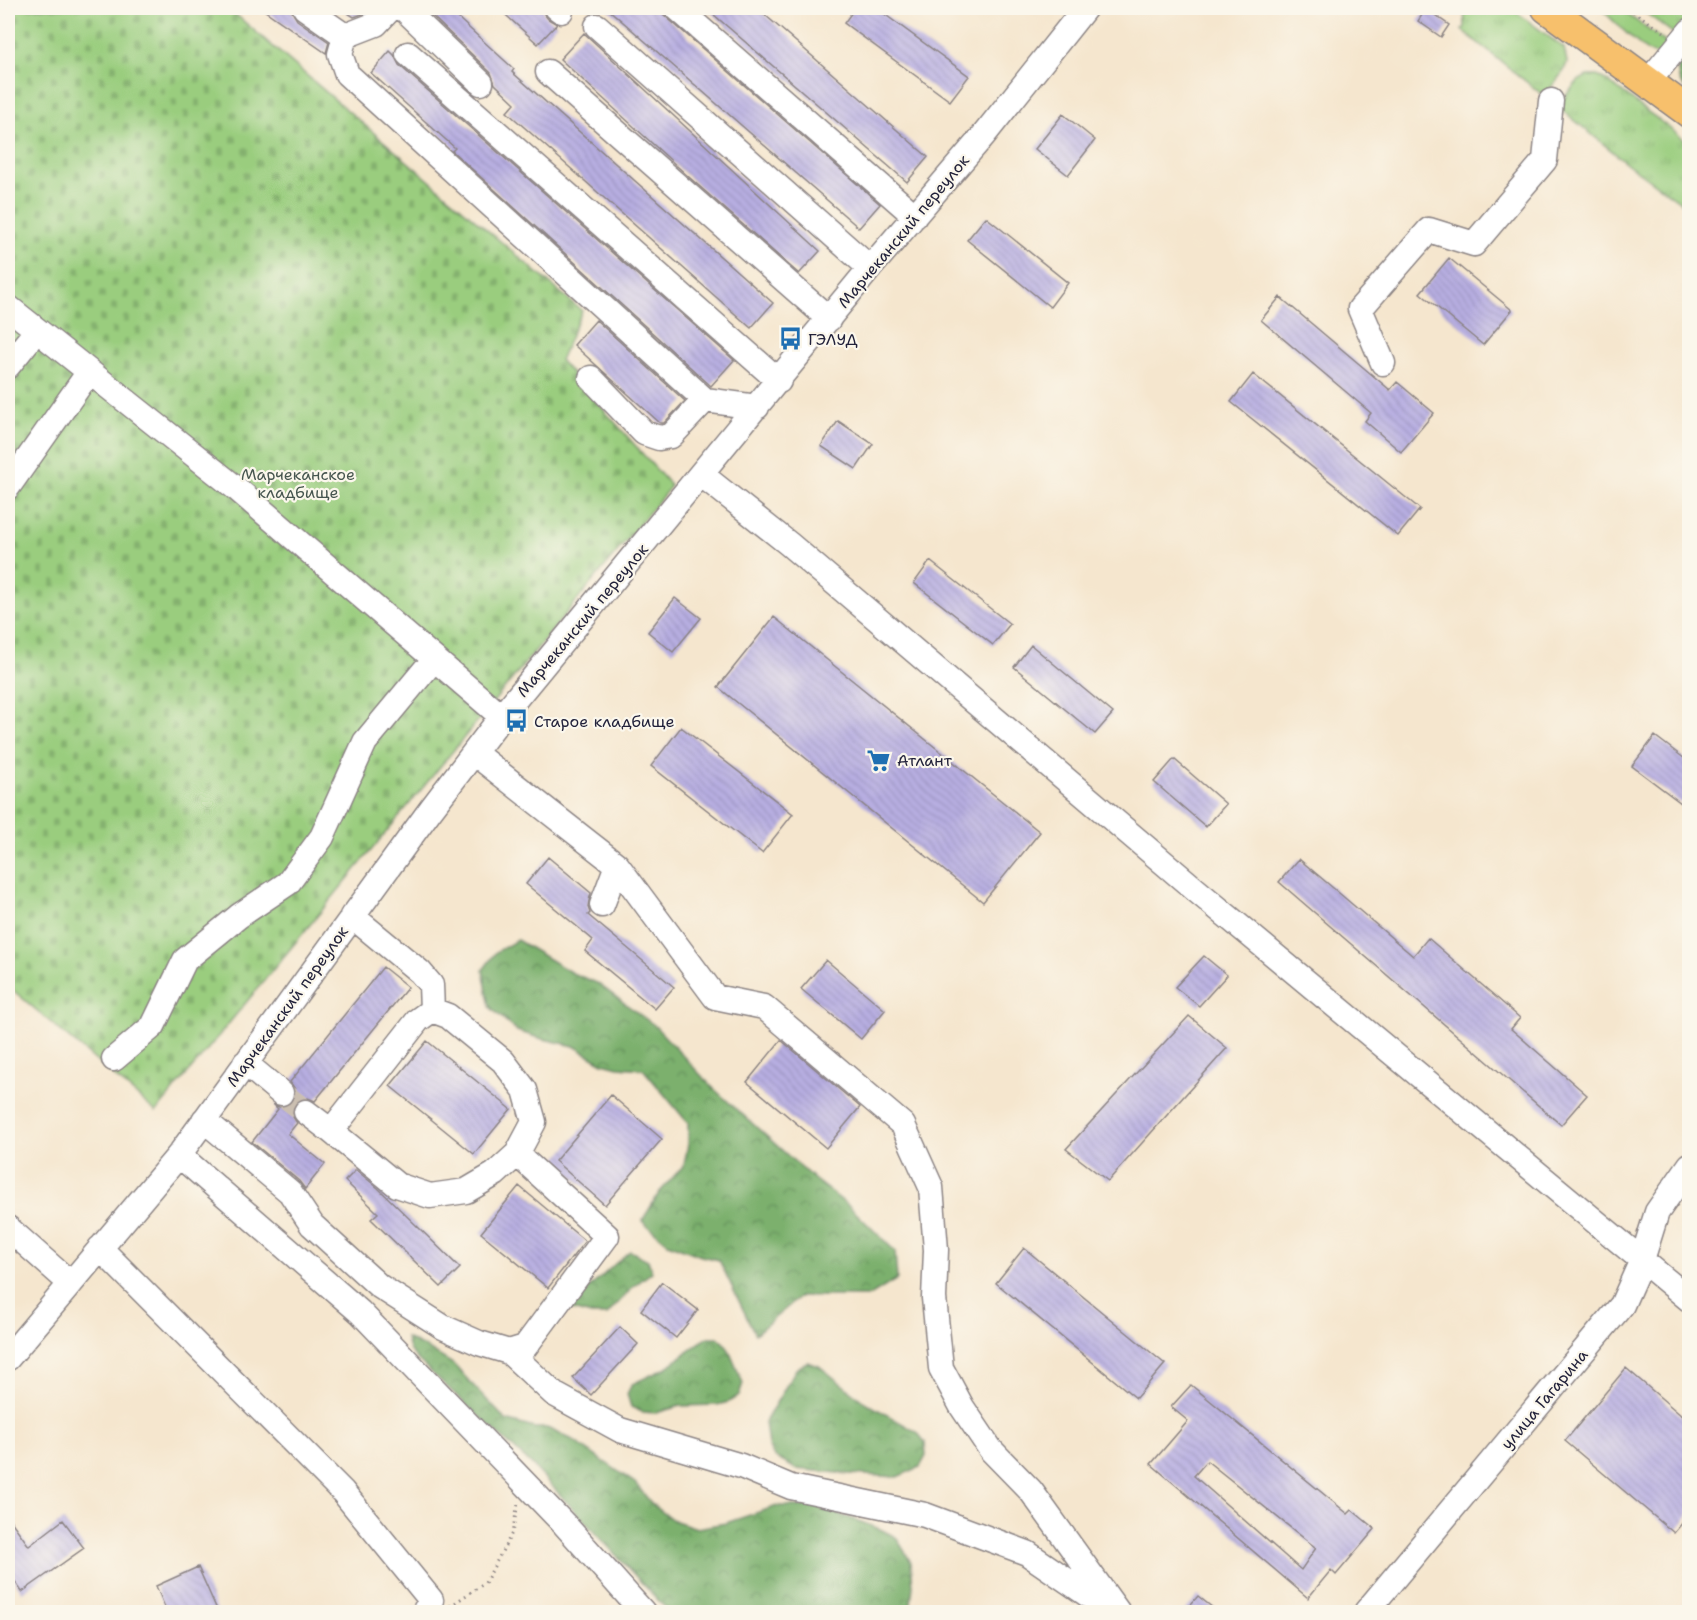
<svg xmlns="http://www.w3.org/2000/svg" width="1697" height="1620" font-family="'Shantell Sans',sans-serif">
  <defs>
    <pattern id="grass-tufts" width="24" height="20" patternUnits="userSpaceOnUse" patternTransform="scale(1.5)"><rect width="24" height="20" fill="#9acd7e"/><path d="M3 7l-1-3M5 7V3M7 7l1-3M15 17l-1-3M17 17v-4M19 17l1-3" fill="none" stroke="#84b06e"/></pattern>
    <pattern id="forest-crowns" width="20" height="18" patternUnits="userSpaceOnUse" patternTransform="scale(1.5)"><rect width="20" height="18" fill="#7bb06d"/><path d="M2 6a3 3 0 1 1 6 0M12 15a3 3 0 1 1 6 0" fill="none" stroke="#648f5b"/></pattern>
    <pattern id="cemetery-stones" width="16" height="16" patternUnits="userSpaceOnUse" patternTransform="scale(1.5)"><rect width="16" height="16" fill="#9acd7e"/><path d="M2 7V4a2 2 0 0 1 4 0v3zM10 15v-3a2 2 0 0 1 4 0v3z" fill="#84b06e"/></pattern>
    <pattern id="building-back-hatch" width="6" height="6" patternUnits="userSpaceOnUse" patternTransform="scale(1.5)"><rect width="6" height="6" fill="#b7aee1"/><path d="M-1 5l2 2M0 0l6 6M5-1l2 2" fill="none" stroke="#9d95c2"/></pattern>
  </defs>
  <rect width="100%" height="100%" fill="#fbf7ec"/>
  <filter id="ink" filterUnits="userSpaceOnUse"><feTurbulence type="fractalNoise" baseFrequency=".0167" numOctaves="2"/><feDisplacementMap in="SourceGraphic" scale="12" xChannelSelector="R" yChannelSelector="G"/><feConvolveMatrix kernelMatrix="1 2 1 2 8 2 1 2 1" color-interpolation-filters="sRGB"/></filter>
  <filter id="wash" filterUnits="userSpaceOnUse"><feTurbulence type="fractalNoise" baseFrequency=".008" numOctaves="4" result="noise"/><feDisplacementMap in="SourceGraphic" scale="24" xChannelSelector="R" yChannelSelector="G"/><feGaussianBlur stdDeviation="1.35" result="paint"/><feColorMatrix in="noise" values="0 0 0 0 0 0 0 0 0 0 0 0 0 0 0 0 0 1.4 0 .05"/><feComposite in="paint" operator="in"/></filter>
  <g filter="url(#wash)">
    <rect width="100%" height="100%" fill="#f5e6ce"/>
    <path fill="url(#grass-tufts)" stroke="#5e785c" stroke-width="1.5" d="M 1464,8 L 1511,8 L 1564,48 L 1567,62 L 1564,71 L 1544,96 L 1462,30 L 1465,27 Z
      M 1602,8 L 1619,8 L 1669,45 L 1663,54 C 1660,54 1656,54 1653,54 C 1644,52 1611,18 1601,9 Z
      M 1639,8 L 1689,8 L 1689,27 L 1674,34 Z
      M 1587,76 L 1597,76 L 1606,80 L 1689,143 L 1689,208 L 1629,165 L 1557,106 L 1578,81 Z"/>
    <path fill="url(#forest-crowns)" stroke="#4e6954" stroke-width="1.5" d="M 1689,53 L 1690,53 L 1689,91 C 1678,83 1677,76 1678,62 Z
      M 517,940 L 572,973 L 597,983 L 654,1025 L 713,1088 L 815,1180 L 849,1206 L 895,1251 L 897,1279 L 870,1296 L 801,1296 L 755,1334 L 719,1260 L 701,1256 L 668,1243 L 642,1221 L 659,1193 L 684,1165 L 688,1144 L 688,1123 L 643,1069 L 618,1067 L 603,1063 L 574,1046 L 539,1038 L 517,1031 L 490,1007 L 483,970 L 496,952 Z
      M 630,1251 L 648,1260 L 652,1272 L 634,1286 L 607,1315 L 591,1315 L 569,1309 C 576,1294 580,1296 591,1286 C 605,1274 616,1262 630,1251 Z
      M 406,1338 L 428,1349 L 453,1364 L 506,1420 L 534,1428 L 547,1428 L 571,1439 L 635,1483 L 652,1504 L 673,1520 L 697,1528 L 726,1523 L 777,1506 L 817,1506 L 880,1529 L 896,1537 L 911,1562 L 913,1586 L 910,1612 L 669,1612 L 534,1467 L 418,1360 L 409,1350 Z
      M 706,1338 L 718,1338 L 727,1346 L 743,1383 L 739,1395 L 729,1402 L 717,1405 L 680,1406 L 656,1413 L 642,1412 L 631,1407 L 627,1394 L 632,1384 L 666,1368 Z
      M 807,1362 L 819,1366 L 863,1401 L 917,1432 L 925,1442 L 926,1456 L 920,1467 L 897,1477 L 849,1474 L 796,1469 L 774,1457 L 768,1446 L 765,1422 L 796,1369 Z"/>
    <path fill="url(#cemetery-stones)" stroke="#5e785c" stroke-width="1.5" d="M 8,8 L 228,8 L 582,311 L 560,360 L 671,486 L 156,1112 L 8,986 Z"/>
    <g id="blocks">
      <path fill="url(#building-back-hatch)" fill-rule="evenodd" d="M 261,8 L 290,8 L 297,20 L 329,42 L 326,53 Z
        M 340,8 L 371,8 L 368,12 L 354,17 Z
        M 431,8 L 447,8 L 514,69 L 512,72 L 773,303 L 751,328 L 507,112 L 515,103 L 495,84 L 491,73 L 427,11 Z
        M 498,8 L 543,8 L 544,14 L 548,19 L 557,24 L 538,44 Z
        M 607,8 L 656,8 L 880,204 L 859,228 Z
        M 706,8 L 757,8 L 928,157 L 907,182 Z
        M 855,8 L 876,8 L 969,76 L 950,101 L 844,23 Z
        M 1426,9 L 1449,25 L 1441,37 L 1418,21 Z
        M 584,33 L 820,251 L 799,274 L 690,178 L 560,59 Z
        M 390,51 L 394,55 L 399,65 L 734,360 L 711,386 L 452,151 L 455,148 L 371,73 Z
        M 1063,114 L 1095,140 L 1068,175 L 1035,149 Z
        M 986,217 L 1068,283 L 1050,307 L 967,240 Z
        M 1449,258 L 1512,310 L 1483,345 L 1420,293 Z
        M 1280,297 L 1390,390 L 1397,382 L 1434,413 L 1401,452 L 1365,421 L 1371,413 L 1261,320 Z
        M 596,320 L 685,401 L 664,423 L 660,423 L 574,345 Z
        M 1253,374 L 1420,509 L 1398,536 L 1231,402 Z
        M 838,421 L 873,444 L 856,469 L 821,446 Z
        M 930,561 L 1010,624 L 993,645 L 914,583 Z
        M 675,598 L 701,618 L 673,652 L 648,632 Z
        M 774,617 L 1040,832 L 983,902 L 718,687 Z
        M 1031,645 L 1113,713 L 1095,734 L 1014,667 Z
        M 681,727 L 793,814 L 762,853 L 651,766 Z
        M 1655,736 L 1689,762 L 1689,809 L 1632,766 Z
        M 1174,759 L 1226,804 L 1206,827 L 1154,782 Z
        M 548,857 L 591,893 L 589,901 L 588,907 L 590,913 L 588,915 L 674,987 L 655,1009 L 585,951 L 593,940 L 526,884 Z
        M 1299,859 L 1413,956 L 1428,938 L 1520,1018 L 1511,1029 L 1587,1095 L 1561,1125 L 1279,882 Z
        M 1204,956 L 1227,975 L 1199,1006 L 1175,987 Z
        M 826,960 L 885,1010 L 861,1039 L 801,989 Z
        M 383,967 L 408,987 L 315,1101 L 308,1098 L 301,1099 L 295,1103 L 292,1110 L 293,1117 L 297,1123 L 288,1134 L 325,1164 L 305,1189 L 299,1181 L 252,1142 L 278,1109 L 273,1104 L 279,1107 L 285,1107 L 292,1102 L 295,1096 L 295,1089 L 290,1082 Z
        M 1189,1016 L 1227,1048 L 1108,1181 L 1066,1149 Z
        M 781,1040 L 860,1107 L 826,1148 L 747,1082 Z
        M 427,1041 L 511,1109 L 474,1154 L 390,1086 Z
        M 611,1095 L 662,1139 L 605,1205 L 555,1161 Z
        M 356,1170 L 378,1188 L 460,1268 L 441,1287 L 371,1219 L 378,1213 L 345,1181 Z
        M 519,1186 L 585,1241 L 548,1288 L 481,1233 Z
        M 1024,1248 L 1165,1364 L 1136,1398 L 996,1283 Z
        M 662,1282 L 698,1310 L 676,1338 L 641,1310 Z
        M 620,1327 L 638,1344 L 591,1395 L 573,1378 Z
        M 1626,1368 L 1689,1422 L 1689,1515 L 1674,1533 L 1565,1441 Z
        M 1191,1385 L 1348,1514 L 1352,1510 L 1375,1529 L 1336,1575 L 1331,1570 L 1308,1598 L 1151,1464 L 1188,1421 L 1171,1407 ZM 1207,1461 L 1316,1548 L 1301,1570 L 1194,1476 Z
        M 8,1517 L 29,1546 L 63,1520 L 84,1548 L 22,1592 L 8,1571 Z
        M 198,1567 L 218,1612 L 167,1612 L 156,1586 Z
        M 1198,1596 L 1218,1612 L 1184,1612 Z"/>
    </g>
  </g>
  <g filter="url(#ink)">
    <use href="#blocks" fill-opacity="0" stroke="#8c8484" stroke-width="1.5"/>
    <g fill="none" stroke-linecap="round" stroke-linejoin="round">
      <path stroke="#cbbfb1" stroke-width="24" stroke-dasharray="24 12" stroke-linecap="butt" d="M 281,1093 L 306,1112"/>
      <defs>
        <path id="minor" d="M 305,8 L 345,36 L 340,54 L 347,74 L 705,400 L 757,407
          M 403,8 L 481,83
          M 557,8 L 561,11
          M 677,8 L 915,216
          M 597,26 L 870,268
          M 345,36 L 376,24 L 391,8
          M 408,54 L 779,381
          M 548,72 L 829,319
          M 1648,82 L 1690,31
          M 8,307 L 237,489 L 502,717
          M 1383,363 L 1360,309 L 1429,230 L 1474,244 L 1545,160 L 1551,101
          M 8,366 L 37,330
          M 591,378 L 644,433 L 659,438 L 671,436 L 705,400
          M 702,475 L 789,544 L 1197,891 L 1690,1300
          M 8,487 L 89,372
          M 474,753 L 617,865 L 602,905
          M 617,865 L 715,997 L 764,1007 L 903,1125 L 931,1187 L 936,1250 L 934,1298 L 941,1368 L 962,1407 L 991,1450 L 1031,1491 L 1118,1612
          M 352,916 L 420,972 L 431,985 L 432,1010
          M 114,1059 L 153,1026 L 185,960 L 239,916 L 288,883 L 322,837 L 365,742 L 434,659
          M 245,1063 L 281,1093
          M 306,1112 L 331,1131
          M 204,1120 L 290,1192 L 312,1225 L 379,1286 L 443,1327 L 479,1343 L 509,1352 L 525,1347 L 607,1236 L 517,1154 L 534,1122 L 525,1090 L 503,1061 L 448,1016 L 432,1010 L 418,1020 L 331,1131 L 397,1185 L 430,1196 L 466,1191 L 495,1174 L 517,1154
          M 179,1155 L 360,1312 L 565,1525 L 643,1612
          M 8,1228 L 70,1283
          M 100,1248 L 343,1492 L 431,1600 L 424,1612
          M 509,1352 L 554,1394 L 620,1430 L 741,1466 L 791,1487 L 925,1515 L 1027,1553 L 1110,1610
          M 8,1358 L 179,1155 L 431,809 L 505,712 L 870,268 L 983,136 L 1085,8
          M 1366,1612 L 1622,1305 L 1642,1260 L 1657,1212 L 1690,1165"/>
        <path id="major" d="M 1547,8 L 1690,113"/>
      </defs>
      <use href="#minor" stroke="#8c8484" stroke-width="27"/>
      <use href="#major" stroke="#8c8484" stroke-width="33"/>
      <path stroke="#8c8484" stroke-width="3" stroke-dasharray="1.5 4.5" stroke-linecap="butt" d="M 1628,8 L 1664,32
        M 450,1606 L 485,1583 L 512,1533 L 518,1504"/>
      <use href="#minor" stroke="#fff" stroke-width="24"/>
      <use href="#major" stroke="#f7c06c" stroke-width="30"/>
    </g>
  </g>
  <defs>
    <symbol id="bus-bare" viewBox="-9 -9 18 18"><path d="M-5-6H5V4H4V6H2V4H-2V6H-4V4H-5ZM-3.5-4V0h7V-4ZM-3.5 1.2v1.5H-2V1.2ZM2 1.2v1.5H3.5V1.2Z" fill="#1f6fb2" stroke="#fbf7ec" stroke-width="2.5" paint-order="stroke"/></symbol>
    <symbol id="supermarket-bare" viewBox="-9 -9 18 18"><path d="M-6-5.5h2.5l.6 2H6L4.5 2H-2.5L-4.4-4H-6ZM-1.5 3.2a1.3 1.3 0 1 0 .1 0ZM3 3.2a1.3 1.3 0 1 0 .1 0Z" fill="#1f6fb2" stroke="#fbf7ec" stroke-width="2.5" paint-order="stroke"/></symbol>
  </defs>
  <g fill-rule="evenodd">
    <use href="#bus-bare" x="774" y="322" width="33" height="33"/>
    <use href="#bus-bare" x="500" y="704" width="33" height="33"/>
    <use href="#supermarket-bare" x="862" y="744" width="33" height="33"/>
  </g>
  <g text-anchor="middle" stroke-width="4.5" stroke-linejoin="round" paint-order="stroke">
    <g font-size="16" fill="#22223b" stroke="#fbf7ec">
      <text transform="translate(903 231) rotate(-50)" y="6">Марчеканский переулок</text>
      <text transform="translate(582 620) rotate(-50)" y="6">Марчеканский переулок</text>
      <text transform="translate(287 1006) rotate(-54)" y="6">Марчеканский переулок</text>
      <text transform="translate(1544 1399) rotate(-50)" y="6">улица Гагарина</text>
    </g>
    <g font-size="16" fill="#22223b" stroke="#fbf7ec" text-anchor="start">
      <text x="808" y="345">ГЭЛУД</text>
      <text x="534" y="727">Старое кладбище</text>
      <text x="897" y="766">Атлант</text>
    </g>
    <g font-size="16" fill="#46554f" stroke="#fbf7ec">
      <text x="298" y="480">Марчеканское<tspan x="298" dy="18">кладбище</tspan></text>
    </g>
  </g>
  <rect width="1697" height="1620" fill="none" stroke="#fbf7ec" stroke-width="30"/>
</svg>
